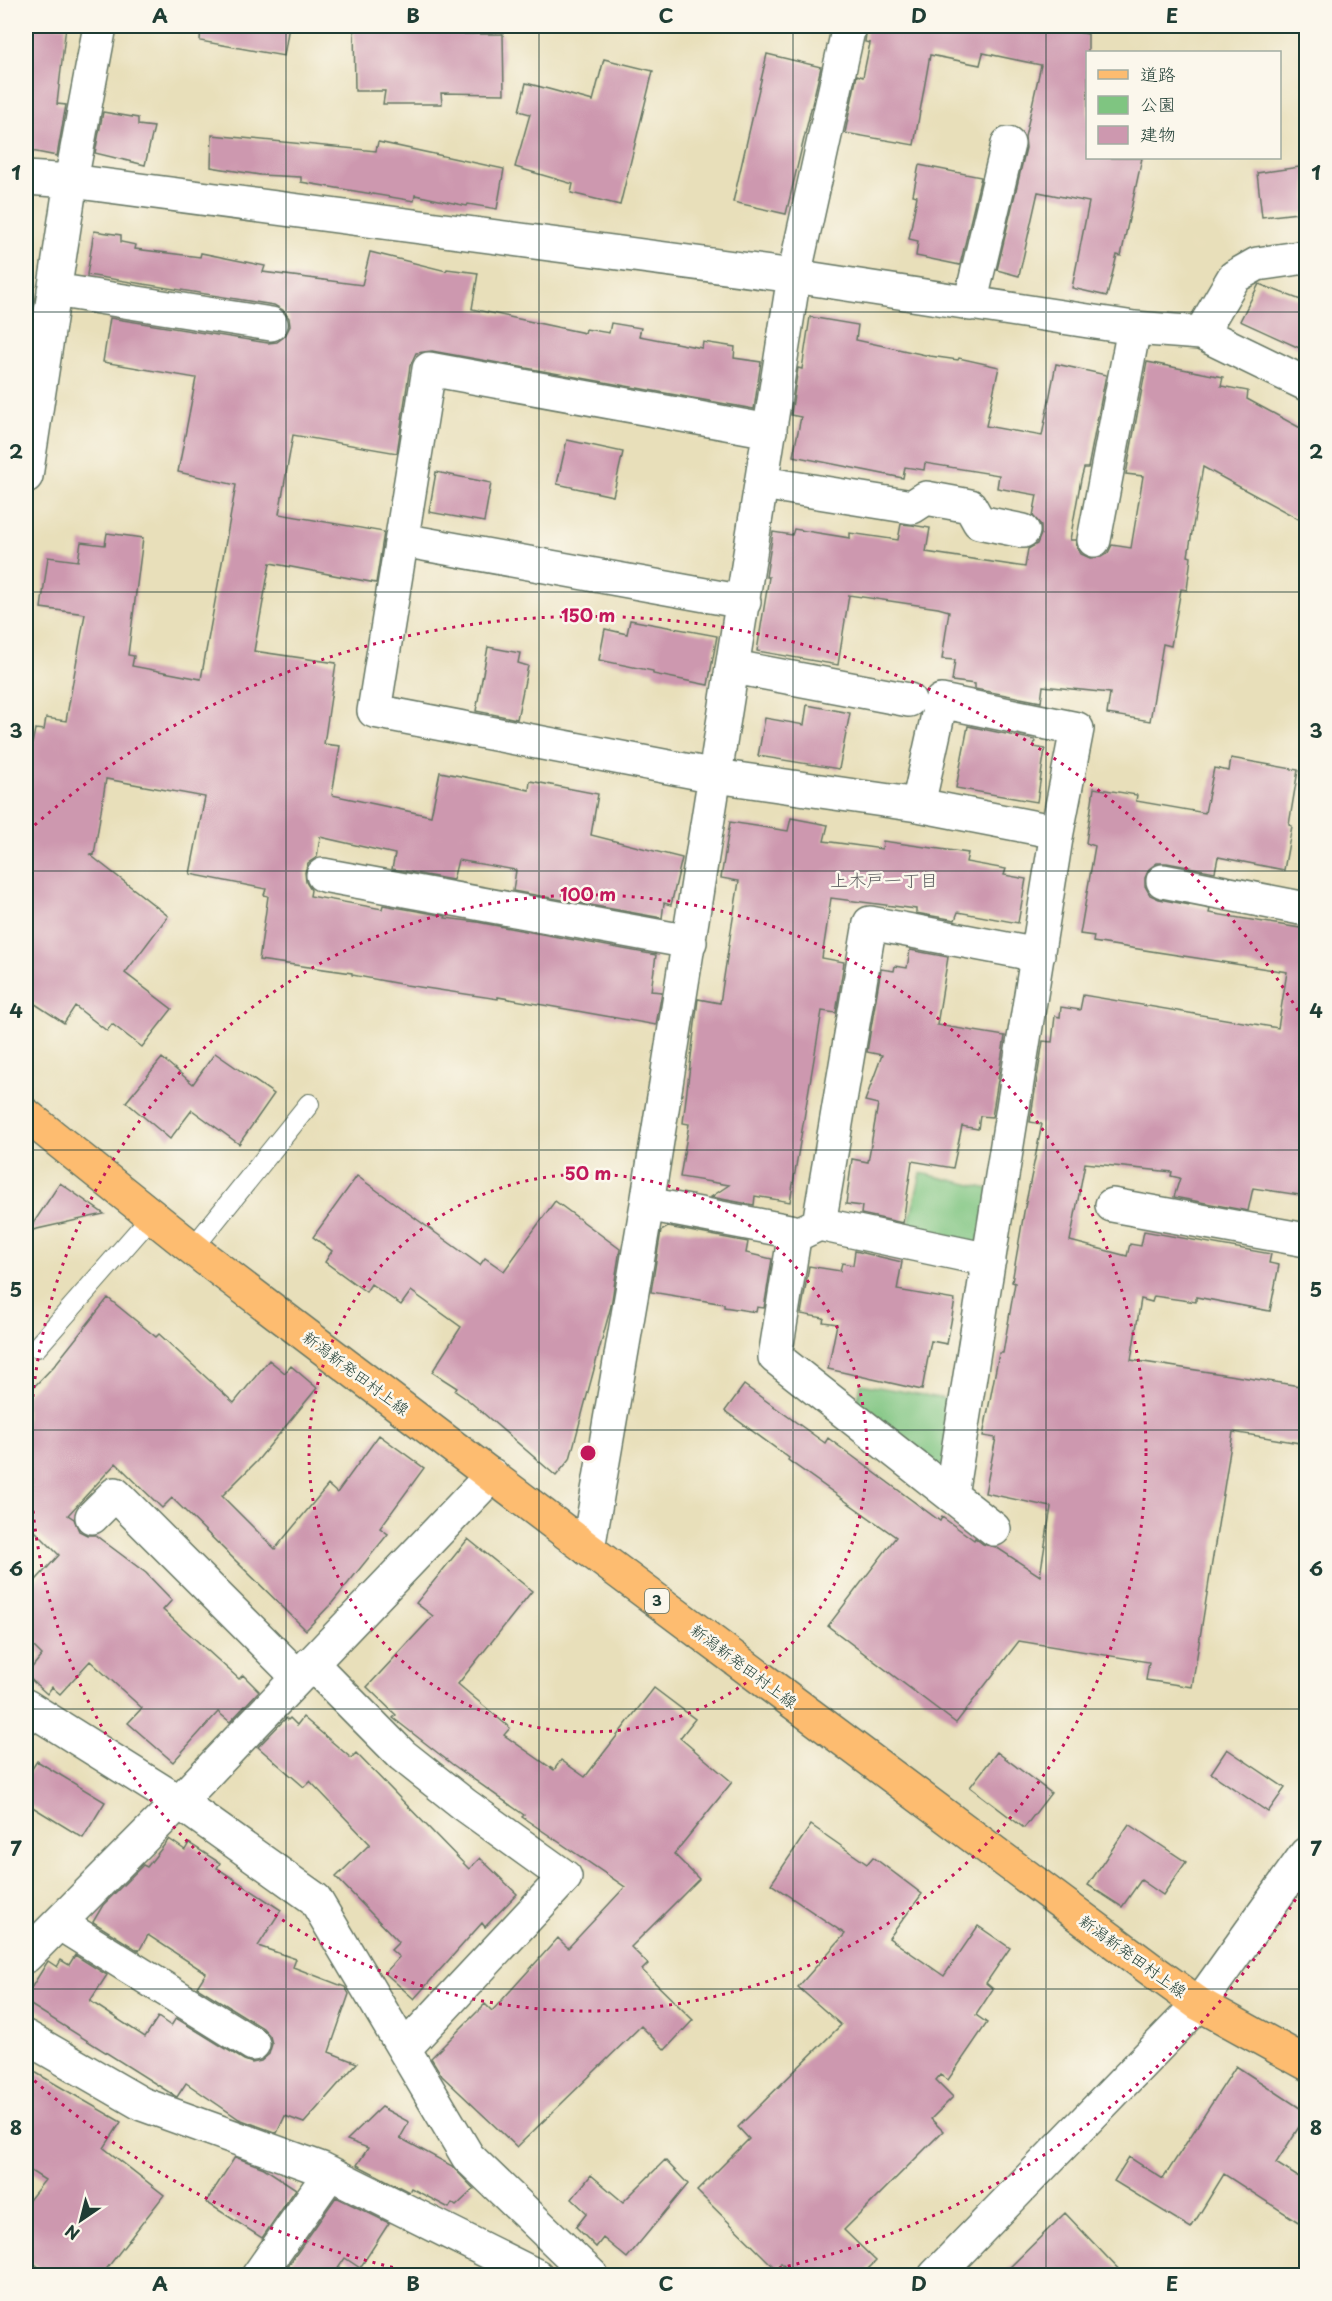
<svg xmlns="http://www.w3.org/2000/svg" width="1332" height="2301" font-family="'Playpen Sans','Klee One',sans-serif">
  <rect width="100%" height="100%" fill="#fbf7ec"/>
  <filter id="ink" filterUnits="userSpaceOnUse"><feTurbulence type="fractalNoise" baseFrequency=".0167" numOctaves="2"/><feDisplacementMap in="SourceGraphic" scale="12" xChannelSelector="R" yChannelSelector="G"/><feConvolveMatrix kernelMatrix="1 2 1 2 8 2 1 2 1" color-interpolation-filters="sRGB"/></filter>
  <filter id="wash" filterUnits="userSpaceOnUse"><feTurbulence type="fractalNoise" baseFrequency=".008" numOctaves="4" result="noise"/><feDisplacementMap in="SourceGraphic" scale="24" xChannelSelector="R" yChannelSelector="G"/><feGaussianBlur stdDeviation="1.35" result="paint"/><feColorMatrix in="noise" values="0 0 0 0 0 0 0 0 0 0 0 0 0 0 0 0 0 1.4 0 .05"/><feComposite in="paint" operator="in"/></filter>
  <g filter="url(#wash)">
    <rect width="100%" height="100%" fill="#e8dfba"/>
    <path fill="#7fc581" stroke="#4f815a" stroke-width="1.5" d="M 921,1173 L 998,1191 L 987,1257 L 905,1240 Z
      M 861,1384 L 964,1402 L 949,1491 L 854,1416 Z"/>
    <g id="blocks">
      <path fill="#cd98af" d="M 26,26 L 66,26 L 57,104 L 66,105 L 57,156 L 26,150 Z
        M 201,26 L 289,26 L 284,56 L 200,41 Z
        M 354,26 L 464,26 L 463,34 L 503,34 L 504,94 L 441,93 L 442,104 L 383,104 L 385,91 L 355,91 Z
        M 867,26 L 1044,26 L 1088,34 L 1088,158 L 1142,158 L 1121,256 L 1117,255 L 1107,296 L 1072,288 L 1089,202 L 1038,192 L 1019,276 L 997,270 L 1026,148 L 1025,137 L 1041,65 L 983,53 L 980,65 L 930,55 L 914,145 L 845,133 L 857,75 L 863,77 L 870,43 L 865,42 Z
        M 767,54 L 821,67 L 786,214 L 733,202 Z
        M 604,59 L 653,71 L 620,205 L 571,193 L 573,184 L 515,167 L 530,114 L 519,111 L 526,83 L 593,101 Z
        M 103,112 L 138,118 L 138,125 L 154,127 L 145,165 L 95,153 Z
        M 212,135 L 376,151 L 378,142 L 504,169 L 497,209 L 468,204 L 467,206 L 415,195 L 414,201 L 301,182 L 301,177 L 260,175 L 211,167 Z
        M 919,165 L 981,177 L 960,265 L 916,256 L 918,241 L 909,239 L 917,196 L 913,195 Z
        M 1306,166 L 1306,212 L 1262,217 L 1257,173 Z
        M 94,231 L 121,235 L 121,242 L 136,245 L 135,249 L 200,257 L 201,253 L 265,266 L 263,272 L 362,285 L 370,252 L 446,271 L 447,269 L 478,273 L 472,309 L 585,333 L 586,329 L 609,333 L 611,323 L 641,328 L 639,336 L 702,348 L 703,342 L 735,347 L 734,358 L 761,362 L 754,409 L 432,351 L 416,353 L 410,366 L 397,453 L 293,435 L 279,514 L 384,532 L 376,583 L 270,563 L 254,651 L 336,663 L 324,744 L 340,746 L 332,795 L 431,816 L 440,772 L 529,790 L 530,781 L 598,794 L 591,835 L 682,858 L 671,905 L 664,903 L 662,918 L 513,891 L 516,870 L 458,860 L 453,880 L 392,869 L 395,854 L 320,837 L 317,857 L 308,863 L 305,872 L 306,882 L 311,890 L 310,896 L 382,909 L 383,905 L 446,916 L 445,918 L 477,922 L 656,955 L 651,991 L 662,992 L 656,1025 L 498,997 L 498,999 L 406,985 L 352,975 L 352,973 L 259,960 L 268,896 L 264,895 L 266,889 L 190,874 L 205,797 L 106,779 L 94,855 L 89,854 L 168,916 L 125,973 L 172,1009 L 142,1047 L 112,1024 L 107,1031 L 75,1006 L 64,1023 L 26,998 L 26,743 L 32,744 L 35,729 L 44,730 L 46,718 L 66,721 L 85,614 L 41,608 L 48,557 L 78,561 L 81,542 L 105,545 L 107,533 L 143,538 L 128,655 L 134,656 L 132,666 L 201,679 L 236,485 L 178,472 L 196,378 L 103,362 L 110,318 L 268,343 L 277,342 L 285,336 L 290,326 L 289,318 L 283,310 L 274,305 L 87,275 Z
        M 1259,284 L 1306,302 L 1306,351 L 1240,321 Z
        M 810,317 L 858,325 L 856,340 L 930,356 L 958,360 L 959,358 L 999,367 L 986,426 L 1042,436 L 1056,364 L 1106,375 L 1088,468 L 1084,468 L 1081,479 L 1070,540 L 1076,540 L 1077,547 L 1081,554 L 1090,558 L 1101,557 L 1108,553 L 1112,545 L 1131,548 L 1143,476 L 1126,474 L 1147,362 L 1223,377 L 1221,386 L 1248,391 L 1247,399 L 1306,431 L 1306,523 L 1203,467 L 1188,556 L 1191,557 L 1187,590 L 1181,589 L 1171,646 L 1163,644 L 1150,721 L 1107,714 L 1110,693 L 1043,686 L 1041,702 L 975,689 L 975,684 L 952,681 L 955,660 L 942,659 L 949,611 L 938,608 L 849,595 L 838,665 L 757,651 L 769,577 L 766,577 L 773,532 L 792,535 L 794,529 L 850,538 L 850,533 L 898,540 L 901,524 L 912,525 L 930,528 L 926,552 L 1025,567 L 1028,549 L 1037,544 L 1041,534 L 1041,525 L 1033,516 L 1037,495 L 997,488 L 999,475 L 925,463 L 924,470 L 905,467 L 903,478 L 793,456 L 801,417 L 791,415 L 798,368 L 802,369 Z
        M 567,440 L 623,452 L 613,496 L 557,484 Z
        M 436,472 L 491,483 L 484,522 L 429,512 Z
        M 630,620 L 717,636 L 708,685 L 653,674 L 653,671 L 599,660 L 605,629 L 627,634 Z
        M 488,647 L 520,653 L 518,663 L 528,666 L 517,719 L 476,711 Z
        M 807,705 L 850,713 L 839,769 L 758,756 L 765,718 L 804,725 Z
        M 968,726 L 1035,740 L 1034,747 L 1045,749 L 1037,802 L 956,788 Z
        M 1231,758 L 1298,770 L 1289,825 L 1292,826 L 1284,870 L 1218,857 L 1215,872 L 1167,863 L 1157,863 L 1149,869 L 1145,878 L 1145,886 L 1150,895 L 1159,899 L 1210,909 L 1209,913 L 1306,929 L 1306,1196 L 1253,1188 L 1248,1211 L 1174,1197 L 1180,1178 L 1171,1176 L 1172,1172 L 1085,1163 L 1070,1241 L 1127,1256 L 1130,1244 L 1141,1246 L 1144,1231 L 1271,1254 L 1269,1263 L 1279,1265 L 1270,1311 L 1196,1297 L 1196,1302 L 1154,1296 L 1152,1302 L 1141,1299 L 1131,1360 L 1306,1387 L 1306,1444 L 1233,1432 L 1192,1687 L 1146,1680 L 1149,1662 L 1019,1641 L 956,1723 L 828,1626 L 896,1537 L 788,1460 L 789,1458 L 725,1411 L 744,1385 L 825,1443 L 828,1438 L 940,1521 L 942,1517 L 974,1540 L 975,1538 L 983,1544 L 996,1547 L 1040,1576 L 1051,1507 L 985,1493 L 996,1438 L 983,1436 L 999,1353 L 1003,1353 L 1015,1283 L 1012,1282 L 1024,1212 L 1042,1124 L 1030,1122 L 1043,1041 L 1052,1042 L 1055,1016 L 1060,1017 L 1061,1007 L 1080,1010 L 1083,995 L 1278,1028 L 1287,972 L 1093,942 L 1094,936 L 1080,934 L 1095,846 L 1086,843 L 1094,788 L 1137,795 L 1136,801 L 1205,813 L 1214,768 L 1229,771 Z
        M 791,818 L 828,825 L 824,841 L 882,849 L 883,841 L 968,853 L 966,862 L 1006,869 L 1004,875 L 1026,879 L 1018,923 L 958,912 L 955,920 L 916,913 L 916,909 L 831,898 L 822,958 L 844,962 L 836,1013 L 822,1011 L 790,1202 L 755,1196 L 754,1205 L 711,1197 L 729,1185 L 680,1177 L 689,1124 L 683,1123 L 698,999 L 720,1003 L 731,931 L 739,881 L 721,878 L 730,822 L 788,831 Z
        M 910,950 L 948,957 L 937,1025 L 1005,1036 L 992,1117 L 980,1116 L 978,1129 L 962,1126 L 953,1168 L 912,1161 L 903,1223 L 861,1214 L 862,1206 L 846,1204 L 852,1159 L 868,1162 L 878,1104 L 865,1101 L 882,1055 L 867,1052 L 881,969 L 894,971 L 895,966 L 907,968 Z
        M 215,1053 L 274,1094 L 239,1144 L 192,1110 L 170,1139 L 126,1102 L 162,1058 L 193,1084 Z
        M 357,1176 L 480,1265 L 485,1258 L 504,1271 L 555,1201 L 620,1249 L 611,1306 L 570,1459 L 556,1476 L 468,1400 L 455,1391 L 457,1388 L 432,1372 L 461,1327 L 411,1291 L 401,1305 L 371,1284 L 366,1292 L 325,1262 L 332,1251 L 313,1237 Z
        M 60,1183 L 104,1214 L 28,1231 Z
        M 668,1227 L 748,1242 L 746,1253 L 772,1259 L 764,1308 L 757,1307 L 756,1312 L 724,1307 L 724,1304 L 651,1292 L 661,1231 Z
        M 855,1251 L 902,1262 L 897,1290 L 955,1300 L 947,1344 L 931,1341 L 922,1390 L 828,1369 L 837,1324 L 823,1322 L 824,1318 L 801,1314 L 809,1266 L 840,1271 L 842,1263 L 853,1265 Z
        M 108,1298 L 156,1337 L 159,1334 L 234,1403 L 269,1360 L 285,1373 L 291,1366 L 317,1388 L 257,1461 L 222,1496 L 275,1549 L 328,1485 L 337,1493 L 379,1435 L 424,1468 L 380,1528 L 388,1534 L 332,1603 L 306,1630 L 172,1498 L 162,1508 L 116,1463 L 68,1515 L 74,1519 L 79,1531 L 87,1535 L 95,1535 L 146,1573 L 172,1600 L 163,1610 L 239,1679 L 243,1675 L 259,1691 L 230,1722 L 218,1712 L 173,1762 L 128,1723 L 142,1708 L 90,1661 L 60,1694 L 52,1687 L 47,1694 L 26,1675 L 42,1655 L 26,1639 L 26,1591 L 59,1555 L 26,1522 L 26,1395 L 54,1366 Z
        M 468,1539 L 532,1591 L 458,1684 L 510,1728 L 504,1735 L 554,1770 L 561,1760 L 585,1777 L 654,1688 L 695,1719 L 680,1738 L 732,1782 L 674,1854 L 699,1879 L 631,1947 L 648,1964 L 642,1970 L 693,2020 L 665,2050 L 641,2026 L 517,2147 L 442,2076 L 431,2058 L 485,2004 L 492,2011 L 558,1938 L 568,1948 L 625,1887 L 522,1817 L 524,1815 L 452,1764 L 393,1718 L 396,1715 L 367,1687 L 433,1616 L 416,1603 Z
        M 303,1717 L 351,1758 L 356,1753 L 469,1869 L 480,1858 L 517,1894 L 485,1927 L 482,1923 L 414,1999 L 385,1973 L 399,1957 L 391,1950 L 399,1942 L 336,1877 L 370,1844 L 310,1781 L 304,1787 L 258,1747 L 286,1718 L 288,1720 L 290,1718 L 297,1725 Z
        M 1227,1749 L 1285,1788 L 1268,1812 L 1211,1773 Z
        M 997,1752 L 1051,1793 L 1024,1828 L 970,1787 Z
        M 37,1761 L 105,1802 L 83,1838 L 26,1803 L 26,1778 Z
        M 1129,1824 L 1186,1862 L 1163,1895 L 1141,1880 L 1122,1907 L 1088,1885 Z
        M 811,1825 L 867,1864 L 873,1857 L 922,1894 L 889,1938 L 944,1976 L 978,1926 L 1010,1948 L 986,1983 L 993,1989 L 976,2015 L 987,2023 L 948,2080 L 940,2075 L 936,2080 L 953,2097 L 931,2119 L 943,2131 L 844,2230 L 876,2261 L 861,2276 L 793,2276 L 781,2263 L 776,2269 L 697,2191 L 749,2139 L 738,2127 L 841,2025 L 798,1987 L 845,1934 L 771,1884 Z
        M 169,1839 L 185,1850 L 189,1843 L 220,1863 L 217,1868 L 281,1910 L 258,1946 L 296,1959 L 293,1967 L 345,1987 L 349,1994 L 329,2052 L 357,2063 L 304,2123 L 285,2116 L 277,2133 L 239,2119 L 186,2083 L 177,2097 L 175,2096 L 26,2002 L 26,1996 L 48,1961 L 57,1967 L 61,1960 L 69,1965 L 75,1955 L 107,1975 L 90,2001 L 145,2037 L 158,2017 L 171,2026 L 176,2018 L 244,2060 L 252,2063 L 261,2061 L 269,2054 L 272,2044 L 270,2036 L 263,2028 L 197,1987 L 206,1973 L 148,1935 L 139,1951 L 93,1922 L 103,1905 L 143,1865 L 147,1867 Z
        M 1236,2066 L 1306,2112 L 1306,2116 L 1276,2163 L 1306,2182 L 1306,2227 L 1224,2174 L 1191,2228 L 1114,2181 L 1129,2157 L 1163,2179 Z
        M 26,2067 L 121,2122 L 104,2148 L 164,2195 L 101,2276 L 48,2276 L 35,2264 L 26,2264 L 26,2204 L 45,2180 L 26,2168 Z
        M 381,2107 L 409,2122 L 400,2138 L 452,2166 L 474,2189 L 456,2206 L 452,2203 L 449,2208 L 411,2188 L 409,2192 L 357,2165 L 368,2148 L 347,2140 Z
        M 235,2157 L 264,2168 L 296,2189 L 262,2238 L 206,2202 Z
        M 665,2160 L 688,2184 L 627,2258 L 603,2238 L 596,2247 L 576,2227 L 587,2213 L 572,2199 L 591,2175 L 623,2202 Z
        M 336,2197 L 389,2223 L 360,2268 L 345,2258 L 333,2276 L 281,2276 Z
        M 1065,2213 L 1125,2276 L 1001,2276 Z"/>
    </g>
  </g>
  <g filter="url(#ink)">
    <use href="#blocks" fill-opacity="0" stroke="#657663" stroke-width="1.5"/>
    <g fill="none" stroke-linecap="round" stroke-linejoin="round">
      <defs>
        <path id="service" d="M 193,1248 L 309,1104
          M 37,1347 L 152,1216"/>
        <path id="minor" d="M 26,178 L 71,181 L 794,276 L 1134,328 L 1201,333 L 1306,384
          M 54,290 L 271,324
          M 970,304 L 1008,144
          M 1201,333 L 1234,277 L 1257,264 L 1306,257
          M 770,431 L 429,369 L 374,711 L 716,776 L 918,805 L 1057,832
          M 26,476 L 71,181 L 100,26
          M 762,483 L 912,507 L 926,498 L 970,506 L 979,522 L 1023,531
          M 402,540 L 744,602
          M 1094,540 L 1134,328
          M 734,667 L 909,700
          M 918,805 L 941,701 L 1077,729 L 1057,832 L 951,1495
          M 323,875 L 690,942
          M 1163,881 L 1306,909
          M 647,1204 L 800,1233 L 819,1224 L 989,1260
          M 1112,1205 L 1306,1240
          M 819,1224 L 870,923 L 1038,955
          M 795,1232 L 775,1357 L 994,1529
          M 92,1517 L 115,1494 L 298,1677
          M 588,1549 L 647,1204 L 794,276 L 849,26
          M 311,1663 L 402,1755 L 465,1805 L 565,1877 L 404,2049
          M 26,1706 L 179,1802 L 315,1899 L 468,2157 L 592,2276
          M 59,1923 L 253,2044
          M 26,1956 L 179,1802 L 492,1475
          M 26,2037 L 142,2104 L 322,2169 L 537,2276
          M 258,2276 L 330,2173"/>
        <path id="tertiary" d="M 935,2276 L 1199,2004 L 1306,1854"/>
        <path id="primary" d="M 26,1115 L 207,1260 L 588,1549 L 1149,1968 L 1199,2004 L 1306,2063"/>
      </defs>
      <use href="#service" stroke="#657663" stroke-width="22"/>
      <use href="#minor" stroke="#657663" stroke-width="36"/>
      <use href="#tertiary" stroke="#657663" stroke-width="36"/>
      <use href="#primary" stroke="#657663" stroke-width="36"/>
      <use href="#service" stroke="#fff" stroke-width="20"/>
      <use href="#minor" stroke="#fff" stroke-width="33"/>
      <use href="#tertiary" stroke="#fff" stroke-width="33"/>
      <use href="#primary" stroke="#fdbc70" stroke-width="33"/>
    </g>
  </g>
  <path fill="none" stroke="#1f3d34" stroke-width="1.5" stroke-opacity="0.55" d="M 286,26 L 286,2276M 539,26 L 539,2276M 793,26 L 793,2276M 1046,26 L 1046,2276M 26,312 L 1306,312M 26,592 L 1306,592M 26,871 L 1306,871M 26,1150 L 1306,1150M 26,1430 L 1306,1430M 26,1709 L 1306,1709M 26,1989 L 1306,1989"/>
  <g fill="none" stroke="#c2185b" stroke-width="3" stroke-dasharray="3 6">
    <circle cx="588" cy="1453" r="279"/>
    <circle cx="588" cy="1453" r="558"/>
    <path d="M1305 1884A837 837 0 0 1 748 2275M428 2275A837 837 0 0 1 28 2075M28 831A837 837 0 0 1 1305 1022"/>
  </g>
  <g text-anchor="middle" stroke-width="5" stroke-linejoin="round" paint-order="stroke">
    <rect fill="#fbf7ec" stroke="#61756b" stroke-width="1.5" x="645" y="1589" width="24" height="24" rx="4.5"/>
    <g font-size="15" font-weight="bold" fill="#1f3d34">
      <text x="657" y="1606">3</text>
    </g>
    <g font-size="16" fill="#1f3d34" stroke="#fbf7ec">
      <text transform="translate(356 1373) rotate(37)" y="6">新潟新発田村上線</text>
      <text transform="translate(744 1666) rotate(37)" y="6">新潟新発田村上線</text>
      <text transform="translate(1133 1956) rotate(36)" y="6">新潟新発田村上線</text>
    </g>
    <g font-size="18" fill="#5c5d5f" stroke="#fbf7ec">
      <text x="884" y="887">上木戸一丁目</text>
    </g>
  </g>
  <circle cx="588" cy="1453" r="9" fill="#c2185b" stroke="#fbf7ec" stroke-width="3"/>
  <g font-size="18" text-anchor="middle" font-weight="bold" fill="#c2185b" stroke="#fbf7ec" stroke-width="5" stroke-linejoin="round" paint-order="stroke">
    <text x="588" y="622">150 m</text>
    <text x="588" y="901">100 m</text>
    <text x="588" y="1180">50 m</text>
  </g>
  <rect width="1332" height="2301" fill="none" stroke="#fbf7ec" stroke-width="66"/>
  <rect x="1086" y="51" width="195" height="108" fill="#fbf7ec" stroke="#a3ada2" stroke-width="1.5"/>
  <rect x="1098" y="70" width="30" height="9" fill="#fdbc70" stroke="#a3ada2" stroke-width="1.5"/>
  <text x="1140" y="81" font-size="18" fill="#1f3d34">道路</text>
  <rect x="1098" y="96" width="30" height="18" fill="#7fc581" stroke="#a3ada2" stroke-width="1.5"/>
  <text x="1140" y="111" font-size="18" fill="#1f3d34">公園</text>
  <rect x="1098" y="126" width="30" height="18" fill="#cd98af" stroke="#a3ada2" stroke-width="1.5"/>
  <text x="1140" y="141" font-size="18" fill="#1f3d34">建物</text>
  <g transform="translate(81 2220) rotate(215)" stroke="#fbf7ec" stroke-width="4.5" paint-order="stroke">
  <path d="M0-4.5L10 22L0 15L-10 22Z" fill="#1f3d34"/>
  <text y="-9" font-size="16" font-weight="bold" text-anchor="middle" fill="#1f3d34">N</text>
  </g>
  <rect x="33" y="33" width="1266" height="2235" fill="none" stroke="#1f3d34" stroke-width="2"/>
  <g font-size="20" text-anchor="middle" font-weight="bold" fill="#1f3d34">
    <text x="160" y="23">A</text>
    <text x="413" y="23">B</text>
    <text x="666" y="23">C</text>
    <text x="919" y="23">D</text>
    <text x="1172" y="23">E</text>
    <text x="16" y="180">1</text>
    <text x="1316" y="180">1</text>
    <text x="16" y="459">2</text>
    <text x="1316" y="459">2</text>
    <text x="16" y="738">3</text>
    <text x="1316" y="738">3</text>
    <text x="16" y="1018">4</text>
    <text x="1316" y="1018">4</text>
    <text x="16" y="1297">5</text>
    <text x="1316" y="1297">5</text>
    <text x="16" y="1576">6</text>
    <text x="1316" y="1576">6</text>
    <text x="16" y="1856">7</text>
    <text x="1316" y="1856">7</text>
    <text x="16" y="2135">8</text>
    <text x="1316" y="2135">8</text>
    <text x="160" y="2291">A</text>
    <text x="413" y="2291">B</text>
    <text x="666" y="2291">C</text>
    <text x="919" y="2291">D</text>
    <text x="1172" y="2291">E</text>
  </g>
</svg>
